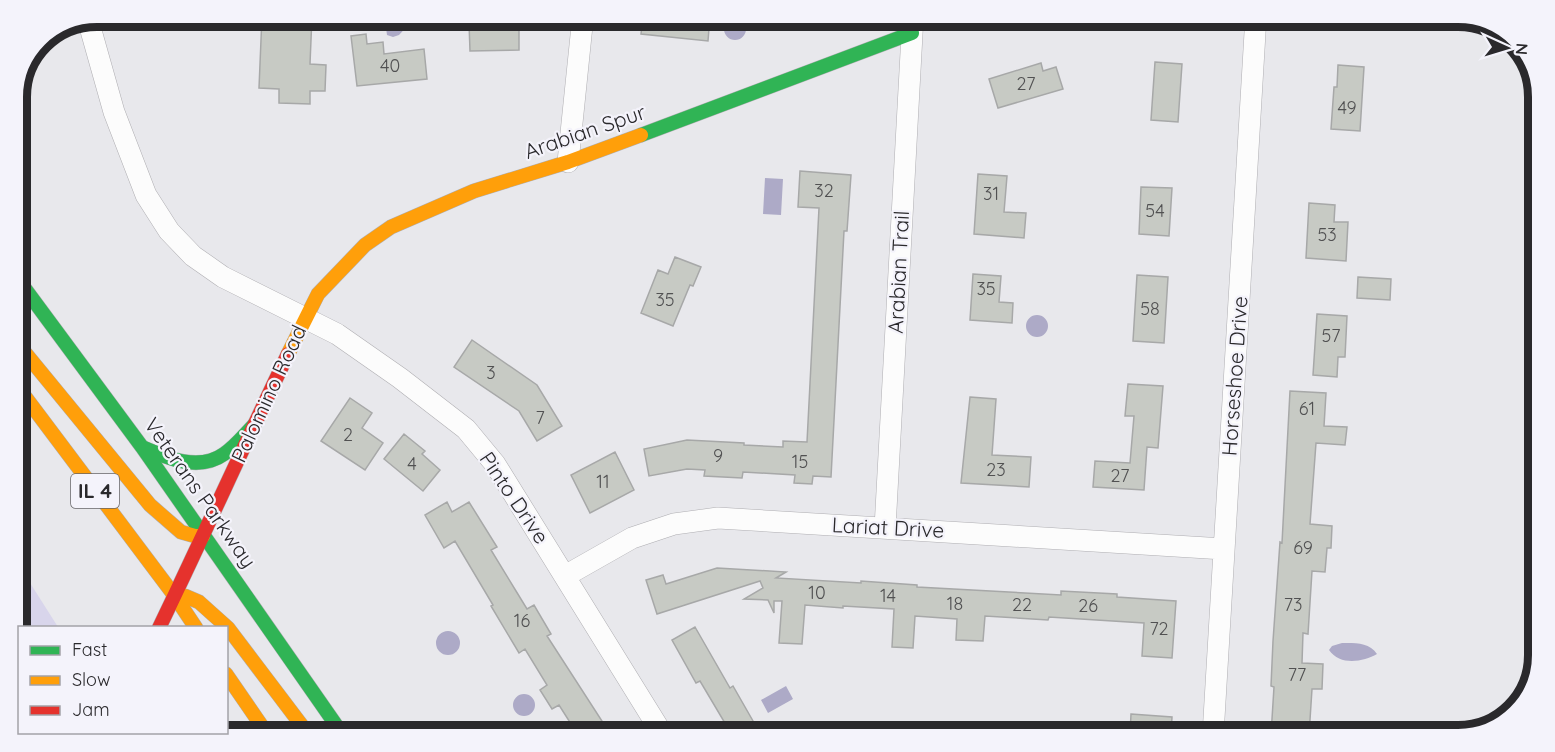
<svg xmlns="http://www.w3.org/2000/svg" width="1555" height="752" font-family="Quicksand,sans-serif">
  <rect width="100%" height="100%" fill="#e8e8ec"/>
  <path fill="#d8d5eb" d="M 25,575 L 58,627 L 20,628 L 19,669 L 17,661 L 17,590 Z"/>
  <path fill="#adaac7" d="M 396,16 L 413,17 L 413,20 L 399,35 L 393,37 L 387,35 L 386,28 Z
    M724 29a11 11 0 1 1 22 0a11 11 0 1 1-22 0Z
    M 765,178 L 783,179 L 781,215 L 763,214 Z
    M1026 326a11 11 0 1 1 22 0a11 11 0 1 1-22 0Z
    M436 643a12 12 0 1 1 24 0a12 12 0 1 1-24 0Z
    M 1342,643 C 1355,643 1369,642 1377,654 C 1363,662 1340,666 1329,650 L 1332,646 Z
    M 786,686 L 793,699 L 768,713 L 761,700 Z
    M513 705a11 11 0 1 1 22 0a11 11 0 1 1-22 0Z"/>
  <path fill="#c7cac4" stroke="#a7a8a8" stroke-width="1.5" d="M 262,16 L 312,16 L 310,64 L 326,65 L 325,91 L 310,91 L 310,104 L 279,103 L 279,89 L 259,88 Z
    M 493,16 L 519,16 L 519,50 L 470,51 L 469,23 L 494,22 Z
    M 643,16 L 710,16 L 708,41 L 641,34 Z
    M 366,34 L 367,44 L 383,42 L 384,54 L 424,49 L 427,79 L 357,86 L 351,36 Z
    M 1155,62 L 1182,64 L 1178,122 L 1151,120 Z
    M 1041,63 L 1043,71 L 1056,67 L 1063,89 L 998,108 L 989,79 Z
    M 1338,65 L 1364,67 L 1360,131 L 1331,129 L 1334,87 L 1337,87 Z
    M 800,171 L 851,175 L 847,231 L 844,231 L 831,477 L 813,476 L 812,484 L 794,483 L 795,475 L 743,472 L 742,478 L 704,476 L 705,470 L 687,469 L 649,476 L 644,449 L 687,440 L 744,443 L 744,445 L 783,447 L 783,441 L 807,442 L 819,208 L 798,207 Z
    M 978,174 L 1007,176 L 1004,212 L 1026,213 L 1024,238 L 974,234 Z
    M 1141,187 L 1172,188 L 1169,236 L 1139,234 Z
    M 1309,203 L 1335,205 L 1334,222 L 1348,222 L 1346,261 L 1306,258 Z
    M 675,257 L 701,267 L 693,286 L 690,285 L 673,326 L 641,313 L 658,270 L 668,274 Z
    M 973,274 L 1001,276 L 999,302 L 1013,303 L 1012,323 L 970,320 Z
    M 1137,275 L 1168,277 L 1164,343 L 1133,341 Z
    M 1358,277 L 1391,279 L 1390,300 L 1357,298 Z
    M 1317,314 L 1347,316 L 1345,357 L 1338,357 L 1337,377 L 1313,375 Z
    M 472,340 L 537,385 L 562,426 L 537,441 L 519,411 L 454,367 Z
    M 1128,384 L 1163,386 L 1158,448 L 1147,447 L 1144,490 L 1093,487 L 1095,461 L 1130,463 L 1134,416 L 1125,416 Z
    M 1290,391 L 1326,393 L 1324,426 L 1347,427 L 1345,445 L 1316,443 L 1310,524 L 1332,526 L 1331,548 L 1327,548 L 1325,572 L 1312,571 L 1308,634 L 1303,633 L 1302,663 L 1323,664 L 1322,689 L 1312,689 L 1309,735 L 1271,735 L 1274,687 L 1271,686 L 1273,641 L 1280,542 L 1282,543 Z
    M 970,397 L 996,399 L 992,455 L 1031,457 L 1029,487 L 961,483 Z
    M 350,398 L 372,413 L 362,428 L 383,443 L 365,470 L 321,441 Z
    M 404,434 L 425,451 L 422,454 L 440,470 L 423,491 L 384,459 Z
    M 615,452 L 634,490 L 590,513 L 571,475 Z
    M 447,502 L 452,512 L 469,502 L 497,547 L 491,550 L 516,591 L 527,609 L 534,605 L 551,634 L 547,636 L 611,735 L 578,735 L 559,705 L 552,709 L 540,690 L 547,685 L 525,649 L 519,653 L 491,606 L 493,605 L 455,541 L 444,548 L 425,515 Z
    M 717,568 L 786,572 L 776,578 L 861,583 L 861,581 L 917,585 L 917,587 L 1061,595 L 1061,591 L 1117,594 L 1117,597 L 1176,601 L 1172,658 L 1142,656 L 1144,623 L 1049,617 L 1048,620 L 985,616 L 983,641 L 956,640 L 957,619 L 915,616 L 913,648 L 892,647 L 894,609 L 843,606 L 843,608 L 805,605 L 802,644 L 779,643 L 782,601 L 774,601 L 774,613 L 768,600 L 744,599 L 763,588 L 760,581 L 657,614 L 646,580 L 663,575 L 666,584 Z
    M 695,627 L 730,688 L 733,686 L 761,735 L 732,735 L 700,681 L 696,683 L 672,640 Z
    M 1131,714 L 1172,717 L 1171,735 L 1130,735 Z"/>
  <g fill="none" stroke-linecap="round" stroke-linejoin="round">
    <defs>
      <path id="street" d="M 88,20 L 114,112 L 146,195 L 169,231 L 193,256 L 223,277 L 337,334 L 400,378 L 466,429 L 495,464 L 663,735
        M 568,162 L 583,16
        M 885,528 L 913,16
        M 565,576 L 632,538 L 674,524 L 718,518 L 1224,549
        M 118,735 L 119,732
        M 1213,735 L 1256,16"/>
      <path id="fast" d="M 641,135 L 912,33
        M 17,278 L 142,447 L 343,735
        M 142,447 C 167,458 199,472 224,454 C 236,446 245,434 255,424"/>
      <path id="slow" d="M 17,343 L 150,505 L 181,532 L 195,536 L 203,536
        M 288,354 L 318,294 L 365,245 L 391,227 L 474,191 L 568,162 L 641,135
        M 17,386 L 174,595 L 196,628
        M 178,596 L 185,596 L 199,602 L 228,628 L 309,735
        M 226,674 L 268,735"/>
      <path id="jam" d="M 159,628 C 203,537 244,445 288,354"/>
    </defs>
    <use href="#street" stroke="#afaeb2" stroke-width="22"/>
    <use href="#fast" stroke="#afaeb2" stroke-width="15"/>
    <use href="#slow" stroke="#afaeb2" stroke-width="15"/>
    <use href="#jam" stroke="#afaeb2" stroke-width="15"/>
    <use href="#street" stroke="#fcfcfc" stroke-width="21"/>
    <use href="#fast" stroke="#30b455" stroke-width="14"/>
    <use href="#slow" stroke="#ff9f0a" stroke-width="14"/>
    <use href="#jam" stroke="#e5322d" stroke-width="14"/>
  </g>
  <g text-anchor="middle" stroke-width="4.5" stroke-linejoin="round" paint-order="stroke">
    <g font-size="18" fill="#515152">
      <text x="390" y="72">40</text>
      <text x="1026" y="90">27</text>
      <text x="1347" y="114">49</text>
      <text x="824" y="197">32</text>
      <text x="991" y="200">31</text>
      <text x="1155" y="217">54</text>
      <text x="1327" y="241">53</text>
      <text x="986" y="295">35</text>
      <text x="665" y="306">35</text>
      <text x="1150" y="315">58</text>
      <text x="1331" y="342">57</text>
      <text x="491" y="379">3</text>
      <text x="1307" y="415">61</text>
      <text x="540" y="424">7</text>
      <text x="348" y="441">2</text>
      <text x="718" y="462">9</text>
      <text x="800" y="468">15</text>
      <text x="412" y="470">4</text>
      <text x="996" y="476">23</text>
      <text x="1120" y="482">27</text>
      <text x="603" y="488">11</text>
      <text x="1303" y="554">69</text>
      <text x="817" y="599">10</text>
      <text x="888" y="602">14</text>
      <text x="955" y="610">18</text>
      <text x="1022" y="611">22</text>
      <text x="1293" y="611">73</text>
      <text x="1088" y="612">26</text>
      <text x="522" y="627">16</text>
      <text x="1159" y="635">72</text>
      <text x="1297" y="681">77</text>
    </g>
    <rect fill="#f4f3fb" stroke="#67666a" stroke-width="1.5" x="71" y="474" width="48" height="34" rx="4.5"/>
    <g font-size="20" font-weight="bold" fill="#2a292c">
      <text x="95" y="498">IL 4</text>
    </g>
    <g font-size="21" fill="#2a292c" stroke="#f4f3fb">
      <text transform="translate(585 132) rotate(-19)" y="7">Arabian Spur</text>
      <text transform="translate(899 272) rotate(-87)" y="7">Arabian Trail</text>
      <text transform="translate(1235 376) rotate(-86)" y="7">Horseshoe Drive</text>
      <text transform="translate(269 394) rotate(-65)" y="7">Palomino Road</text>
      <text transform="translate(200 493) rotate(55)" y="7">Veterans Parkway</text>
      <text transform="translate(514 498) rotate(56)" y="7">Pinto Drive</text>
      <text transform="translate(888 528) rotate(3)" y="7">Lariat Drive</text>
    </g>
  </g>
  <path d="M0 0H1555V752H0ZM97 27H1458A70 70 0 0 1 1528 97V655A70 70 0 0 1 1458 725H97A70 70 0 0 1 27 655V97A70 70 0 0 1 97 27Z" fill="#f4f3fb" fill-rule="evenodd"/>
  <path fill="none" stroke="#2a292c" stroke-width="8" d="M97 27H1458A70 70 0 0 1 1528 97V655A70 70 0 0 1 1458 725H97A70 70 0 0 1 27 655V97A70 70 0 0 1 97 27Z"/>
  <rect x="18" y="626" width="210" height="108" fill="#f4f3fb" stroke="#a3a2a8" stroke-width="1.5"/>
  <rect x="30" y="646" width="30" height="9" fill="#30b455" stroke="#a3a2a8" stroke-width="1.5"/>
  <text x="72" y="656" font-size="18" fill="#2a292c">Fast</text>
  <rect x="30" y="676" width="30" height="9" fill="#ff9f0a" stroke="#a3a2a8" stroke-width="1.5"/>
  <text x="72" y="686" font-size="18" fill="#2a292c">Slow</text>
  <rect x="30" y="706" width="30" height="9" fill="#e5322d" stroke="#a3a2a8" stroke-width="1.5"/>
  <text x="72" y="716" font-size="18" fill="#2a292c">Jam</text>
  <g transform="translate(1507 48) rotate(94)" stroke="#f4f3fb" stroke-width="4.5" paint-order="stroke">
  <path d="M0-4.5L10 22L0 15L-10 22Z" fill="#2a292c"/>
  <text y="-9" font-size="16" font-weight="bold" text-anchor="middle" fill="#2a292c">N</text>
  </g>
</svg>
